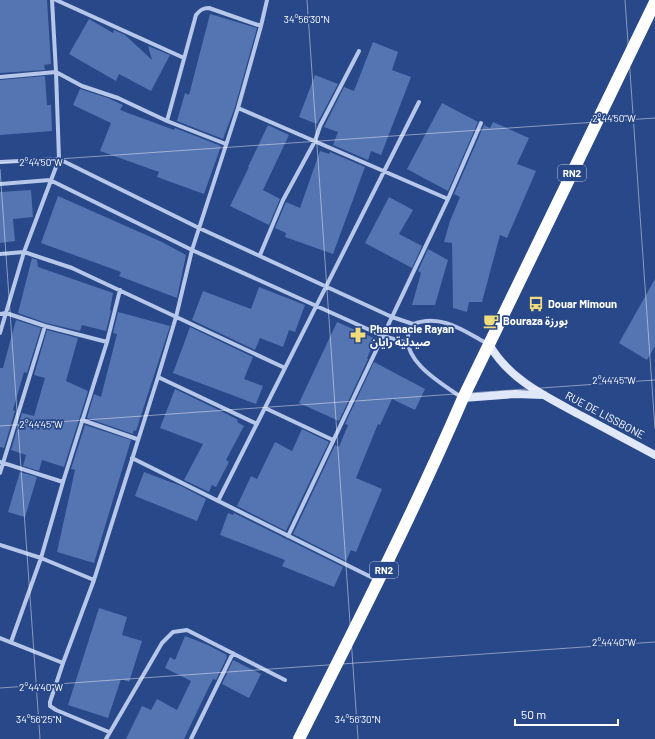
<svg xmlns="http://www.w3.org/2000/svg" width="655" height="739" font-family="Barlow,'Noto Sans Arabic',sans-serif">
  <rect width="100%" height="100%" fill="#284889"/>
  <path fill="#5574b2" d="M 0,0 L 47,0 L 51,64 L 44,65 L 45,70 L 0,73 Z
    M 210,14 L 257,28 L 235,107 L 223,139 L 177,121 L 185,93 L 189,95 Z
    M 89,19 L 113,33 L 114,30 L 125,35 L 152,60 L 148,46 L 170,55 L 151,91 L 119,74 L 116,81 L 69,54 Z
    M 373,42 L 398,52 L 392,70 L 411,77 L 381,155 L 371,151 L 368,160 L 333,145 L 338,132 L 324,127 L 344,87 L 354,91 Z
    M 315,75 L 338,84 L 317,124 L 299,117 Z
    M 45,76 L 47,105 L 51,105 L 52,131 L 0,135 L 0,80 Z
    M 80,89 L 108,98 L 123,105 L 120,110 L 174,130 L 175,128 L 221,146 L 204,194 L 157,177 L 159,172 L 100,151 L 111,123 L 73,105 Z
    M 442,103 L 478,122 L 448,191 L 407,169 Z
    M 493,122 L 529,138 L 517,164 L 536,171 L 507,238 L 500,235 L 482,302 L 469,302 L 467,312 L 453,308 L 452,243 L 444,242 L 450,221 L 460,197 L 454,194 L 484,125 L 490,128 Z
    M 268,125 L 289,135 L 263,190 L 280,199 L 269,225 L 230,206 L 249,167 L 248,167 Z
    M 320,151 L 329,154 L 330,152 L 365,167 L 333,254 L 285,237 L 286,233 L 275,228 L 286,202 L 300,208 Z
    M 31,190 L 33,217 L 13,219 L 15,241 L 0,243 L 0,192 Z
    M 58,196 L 162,242 L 186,255 L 177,298 L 119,276 L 121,272 L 41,243 Z
    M 389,197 L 413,210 L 399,234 L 422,246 L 412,268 L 365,243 Z
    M 428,249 L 448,260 L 435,305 L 412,305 L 421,273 L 418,271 Z
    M 32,258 L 37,260 L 38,267 L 113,293 L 110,310 L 111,311 L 106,331 L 82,325 L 80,331 L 46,323 L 18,313 Z
    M 655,279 L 655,346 L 647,360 L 619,343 Z
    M 259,287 L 305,305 L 295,332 L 289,330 L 283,347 L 260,338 L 255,350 L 192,320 L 203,291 L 251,309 Z
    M 118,312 L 170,326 L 136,431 L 134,430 L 133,434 L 87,418 L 94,394 L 101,397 L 117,334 L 113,333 Z
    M 16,320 L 41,328 L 27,373 L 24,372 L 13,410 L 15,411 L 4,448 L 0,447 L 0,368 L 3,368 Z
    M 337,322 L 376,339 L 367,358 L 368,359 L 339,421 L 299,403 Z
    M 190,327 L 253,357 L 244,379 L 263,386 L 256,404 L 173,373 Z
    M 47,330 L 78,338 L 66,381 L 88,391 L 64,467 L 42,460 L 39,471 L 23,466 L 26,455 L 11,450 L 22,413 L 34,416 L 45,378 L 34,375 Z
    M 374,362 L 425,389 L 415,410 L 392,399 L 380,425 L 378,424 L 356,478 L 382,489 L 356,552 L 351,550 L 346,561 L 293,534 L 335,445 L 339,447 L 348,425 L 345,424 Z
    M 175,389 L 227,414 L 238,420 L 237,422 L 244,426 L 226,460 L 229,462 L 216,487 L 212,485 L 209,492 L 184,480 L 203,444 L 160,428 Z
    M 85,425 L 131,440 L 94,563 L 57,552 L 75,470 L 71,469 Z
    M 302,429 L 329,442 L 286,531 L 237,506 L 251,476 L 257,479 L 275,442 L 292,451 Z
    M 20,472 L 37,477 L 25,517 L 8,512 Z
    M 144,472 L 181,486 L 206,499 L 197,521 L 135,496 Z
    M 228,513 L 233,515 L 234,513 L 343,567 L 334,587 L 282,566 L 285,560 L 220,535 Z
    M 99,608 L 127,617 L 122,635 L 142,641 L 129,682 L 121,679 L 108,718 L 68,705 Z
    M 185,636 L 208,645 L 227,655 L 226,656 L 227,657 L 216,680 L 213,679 L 208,689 L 184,739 L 126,739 L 142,706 L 151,710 L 157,699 L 177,710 L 191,681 L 165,668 L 170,657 L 175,660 Z
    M 233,660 L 261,674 L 249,698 L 222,684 Z"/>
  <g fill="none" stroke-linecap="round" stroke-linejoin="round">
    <path stroke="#b6c7e9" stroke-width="4" d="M 56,0 L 184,58
      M 261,26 L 267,0
      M 0,77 L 56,72 L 82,86 L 118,98 L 167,121 L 226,144
      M 238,108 L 448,199
      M 0,162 L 59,159 L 199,228 L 392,317 L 413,324
      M 0,184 L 50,180 L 192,250 L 383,336 L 408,343
      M 0,254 L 24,252 L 72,268 L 285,368
      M 260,255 L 283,200 L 315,141 L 320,126 L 359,51
      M 0,314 L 6,313 L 45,326 L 107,342
      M 0,333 L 24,252 L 59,159 L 56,72 L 52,0
      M 158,377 L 257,424
      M 461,397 C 442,384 400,360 409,332 C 409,329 412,326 413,324 C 441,313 464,331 488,344
      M 265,408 L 333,440
      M 82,420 L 137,439
      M 132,458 L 377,580
      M 0,462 L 63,482
      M 0,473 L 45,326
      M 218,501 L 419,102
      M 288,536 L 448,199 L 481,123
      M 0,545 L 41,558 L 94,580
      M 0,638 L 63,663
      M 11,642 L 41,558 L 63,482 L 107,342 L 120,290
      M 109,732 L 56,710 L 50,706 L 50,702 L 63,663 L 94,580 L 158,377 L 176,317 L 192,250 L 238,108 L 261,26 L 209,8 C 203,8 200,10 196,15 L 167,121
      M 106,739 L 162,643 L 173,632 L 187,630 L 285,680
      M 191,739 L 233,653"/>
    <path stroke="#e0e7f8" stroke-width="8" d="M 489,344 C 509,380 547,397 582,416 C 606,429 631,442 655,455
      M 463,398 L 515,394 L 544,395"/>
    <path stroke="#fff" stroke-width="12" d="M 299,739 C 356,626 413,514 463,398 L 655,2"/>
  </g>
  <path fill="none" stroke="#fff" stroke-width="1" stroke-opacity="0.45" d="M 307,0 L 358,739M 625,0 L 655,429M 0,163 L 655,118M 0,169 L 40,739M 0,426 L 655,380M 0,688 L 655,642"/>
  <defs>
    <symbol id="bus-bare" viewBox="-9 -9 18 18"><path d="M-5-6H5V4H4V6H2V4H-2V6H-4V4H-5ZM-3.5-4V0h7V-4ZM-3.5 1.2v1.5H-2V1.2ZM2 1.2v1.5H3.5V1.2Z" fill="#f0dc7c" stroke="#284889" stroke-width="2.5" paint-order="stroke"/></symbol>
    <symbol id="cafe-bare" viewBox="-9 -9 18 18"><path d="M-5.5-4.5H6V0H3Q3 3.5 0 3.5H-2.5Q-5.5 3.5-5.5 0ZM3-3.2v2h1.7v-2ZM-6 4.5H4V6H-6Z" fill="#f0dc7c" stroke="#284889" stroke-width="2.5" paint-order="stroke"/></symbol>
    <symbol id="pharmacy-bare" viewBox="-9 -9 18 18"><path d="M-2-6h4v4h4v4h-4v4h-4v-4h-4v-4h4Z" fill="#f0dc7c" stroke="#284889" stroke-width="2.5" paint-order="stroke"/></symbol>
  </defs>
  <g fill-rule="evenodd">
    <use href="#bus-bare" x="525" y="293" width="22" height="22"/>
    <use href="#cafe-bare" x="480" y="310" width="22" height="22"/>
    <use href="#pharmacy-bare" x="347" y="324" width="22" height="22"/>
  </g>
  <g text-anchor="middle" stroke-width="3.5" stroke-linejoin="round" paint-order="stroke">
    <g fill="#284889" stroke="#bec8dc" stroke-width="1">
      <rect x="558" y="165" width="28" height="16" rx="3"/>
      <rect x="370" y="562" width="28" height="16" rx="3"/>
    </g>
    <g font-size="10" font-weight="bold" fill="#fff">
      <text x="572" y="177">RN2</text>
      <text x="384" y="574">RN2</text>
    </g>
    <g font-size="11" font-weight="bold" fill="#fff" stroke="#284889" text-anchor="start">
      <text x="548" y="308">Douar Mimoun</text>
      <text x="503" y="325">Bouraza بورزة</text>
      <text x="370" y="333">Pharmacie Rayan<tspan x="370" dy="13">صيدلية رايان</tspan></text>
    </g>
    <g font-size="11" fill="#fff" stroke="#284889">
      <text transform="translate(605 415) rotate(28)" y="4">RUE DE LISSBONE</text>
    </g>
  </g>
  <g font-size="10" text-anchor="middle" fill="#fff" stroke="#284889" stroke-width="3.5" stroke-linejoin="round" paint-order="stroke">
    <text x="307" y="23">34°56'30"N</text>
    <text x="614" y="122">2°44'50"W</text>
    <text x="41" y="166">2°44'50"W</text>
    <text x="614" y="384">2°44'45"W</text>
    <text x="41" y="428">2°44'45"W</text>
    <text x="614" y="646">2°44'40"W</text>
    <text x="41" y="691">2°44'40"W</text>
    <text x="39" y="723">34°56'25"N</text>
    <text x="358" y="723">34°56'30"N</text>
  </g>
  <path d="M515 719v6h103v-6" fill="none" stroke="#ffffff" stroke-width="2"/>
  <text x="521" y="719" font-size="12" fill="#ffffff" stroke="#284889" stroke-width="3" paint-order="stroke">50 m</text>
</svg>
